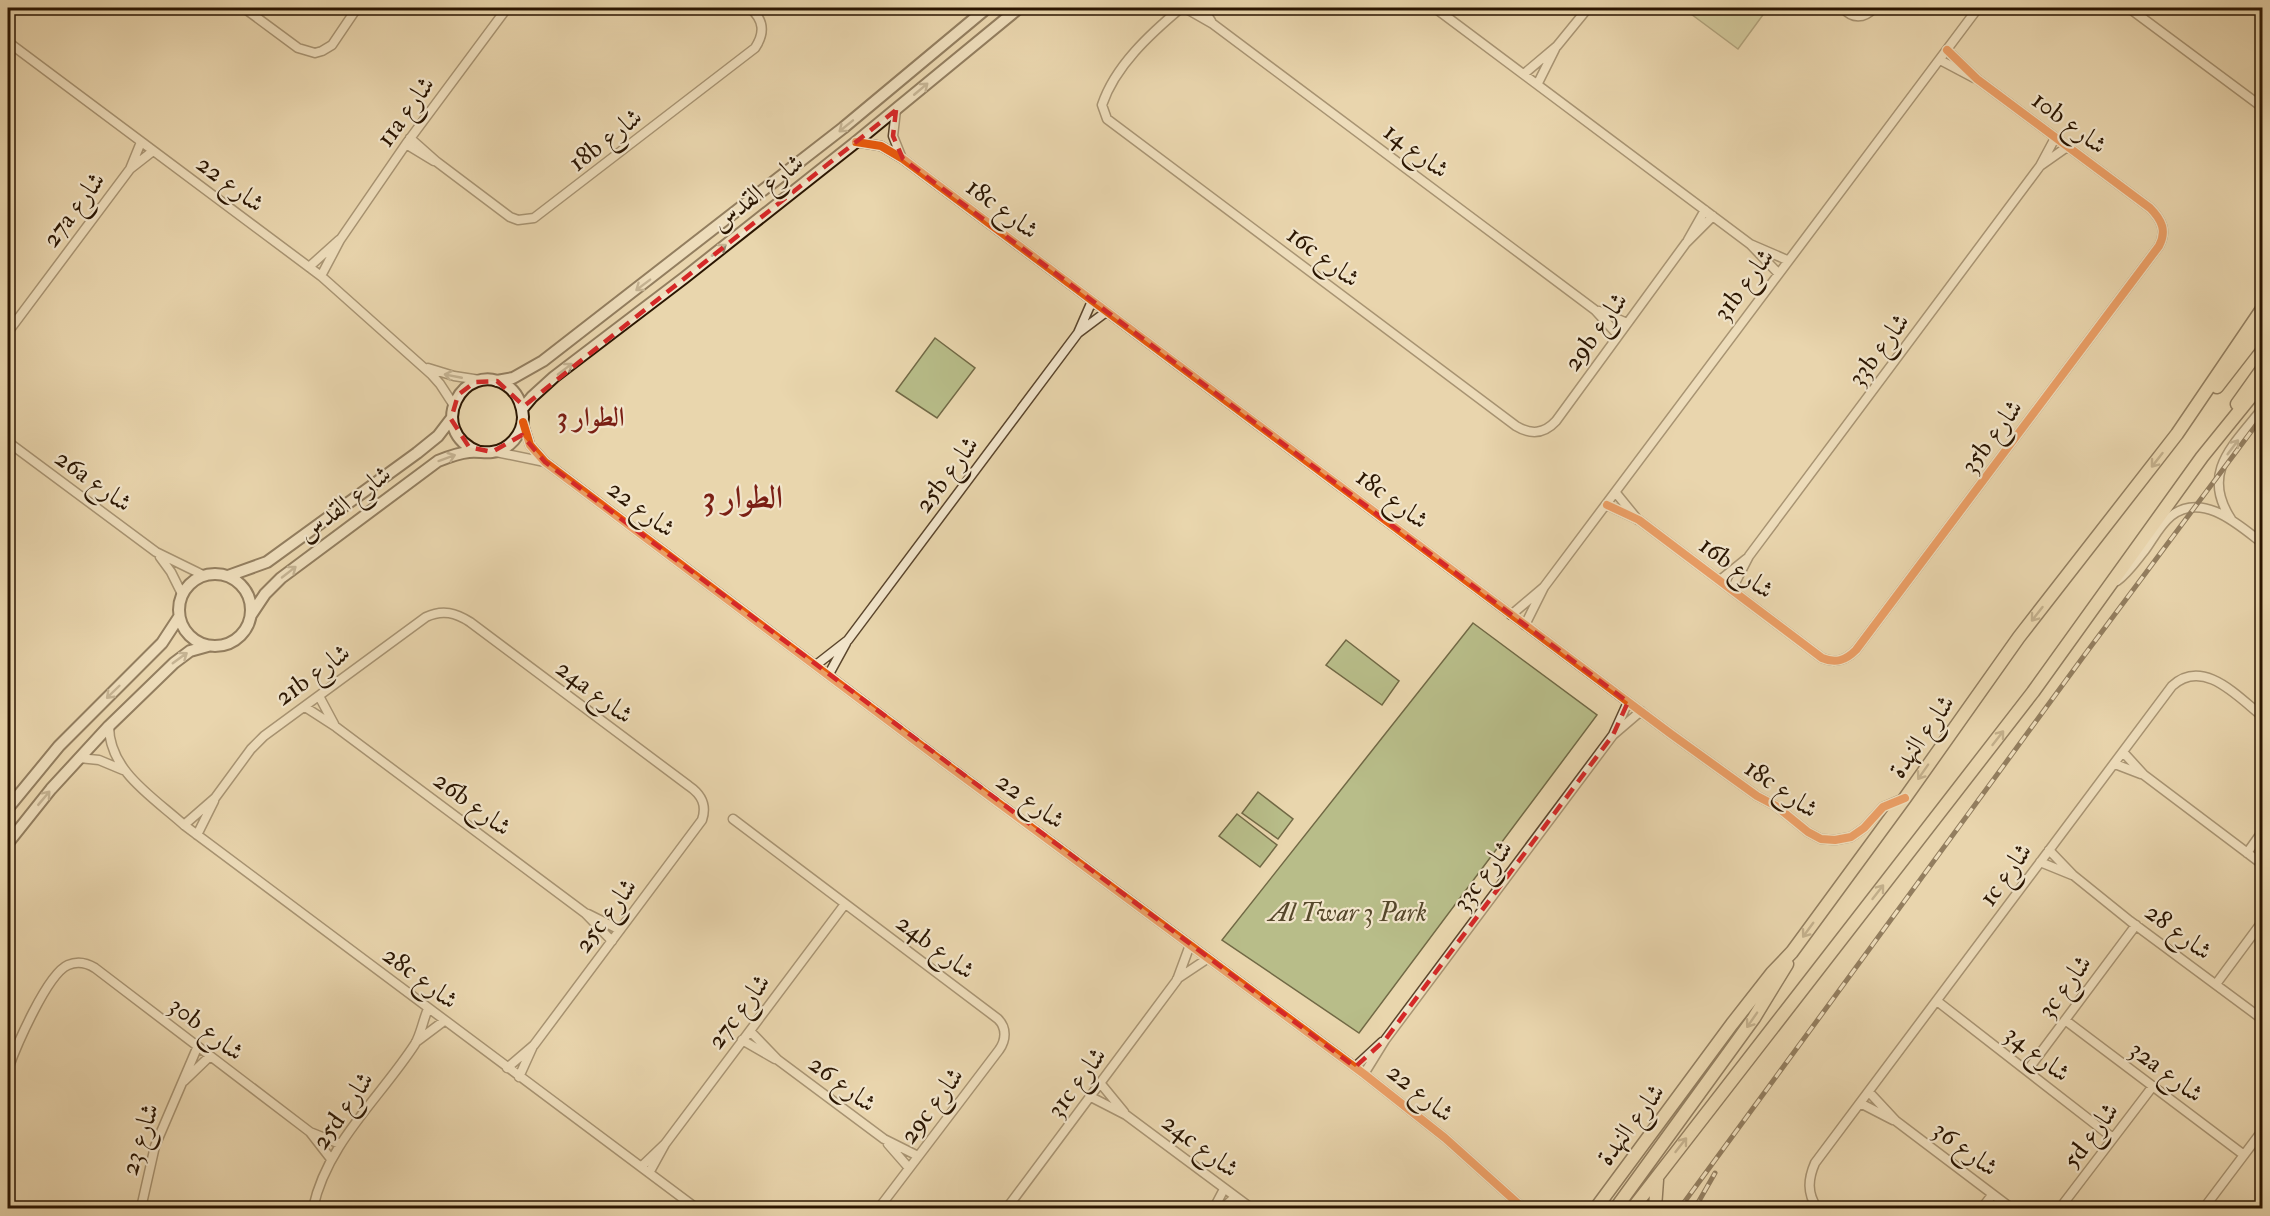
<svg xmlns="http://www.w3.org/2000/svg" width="2270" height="1216" font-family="'IM FELL Double Pica',Amiri,serif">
  <rect width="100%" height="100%" fill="#e9d6ad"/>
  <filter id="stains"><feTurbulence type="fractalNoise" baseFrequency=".00333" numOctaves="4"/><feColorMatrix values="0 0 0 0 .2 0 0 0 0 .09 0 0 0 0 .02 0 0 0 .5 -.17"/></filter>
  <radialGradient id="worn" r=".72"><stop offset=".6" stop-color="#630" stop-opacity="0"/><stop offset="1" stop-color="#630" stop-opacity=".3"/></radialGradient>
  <path fill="#b8bd89" stroke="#716945" stroke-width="1.5" d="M 1683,8 L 1768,8 L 1738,49 Z
    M 935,338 L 975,368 L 937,418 L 896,391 Z
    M 1473,623 L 1597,715 L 1359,1033 L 1222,940 Z
    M 1346,640 L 1399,681 L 1382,705 L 1326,665 Z
    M 1258,792 L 1293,819 L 1278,839 L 1242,813 Z
    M 1237,814 L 1277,845 L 1260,867 L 1219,836 Z"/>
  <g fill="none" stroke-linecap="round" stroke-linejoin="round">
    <defs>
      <path id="minor" d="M 244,8 L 298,48 L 315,53 L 322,51 L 332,45 L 357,8
        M 1181,8 C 1150,34 1115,66 1102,105 L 1107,119 L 1516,426 C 1531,435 1544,434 1556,421 L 1686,243 L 1713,216
        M 1185,8 L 1213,24 L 1595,310 L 1618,335
        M 1202,8 L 1211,21
        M 1435,8 L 1750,244 L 1778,273
        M 1843,8 C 1852,19 1864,19 1874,8
        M 2129,8 L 2262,107
        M 8,42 L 321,276 L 432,375 L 440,384 L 453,404
        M 1940,60 L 1974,78
        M 1525,73 L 1557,46 L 1588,8
        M 1538,83 L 1555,49
        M 896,110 L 893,136 L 901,156
        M 410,138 L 437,162 L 510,217 L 518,220 L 534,218 L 755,48 C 765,33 764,20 750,8
        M 856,142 L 881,146 L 903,159 L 1671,734 L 1757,796 L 1776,806 L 1808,832 L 1821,839 L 1835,840 L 1851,837 L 1864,828 L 1883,807 L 1904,798
        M 406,144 L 434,161
        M 2040,166 L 2067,147
        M 130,169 L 141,142
        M 1688,240 L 1705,210
        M 1750,244 L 1787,260
        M 309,267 L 339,240
        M 321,276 L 340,240 L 406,144 L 507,8
        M 1599,311 L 1627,323
        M 8,332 L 130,169 L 153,151
        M 1078,333 L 1106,312
        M 428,368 L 454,376 L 480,380
        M 523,422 L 530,445 L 545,462 L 942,761 L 1364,1074 L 1445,1138 L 1523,1208
        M 8,442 L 156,552 L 203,575
        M 496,452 L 545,462
        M 1616,493 L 1638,520
        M 1607,505 L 1639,520 L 1822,658 C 1836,664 1846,660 1856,650 L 2159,246 C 2167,231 2162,220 2150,208 L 1977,79 L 1947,50
        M 2231,519 C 2200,472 2234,445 2262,409
        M 160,557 L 171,572 L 182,594
        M 1720,580 L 1746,559
        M 2117,581 C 2128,573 2136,561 2145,550 C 2153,539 2160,525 2171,516 C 2202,491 2239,525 2262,543
        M 1732,589 L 1749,556 L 2040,166 L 2055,138
        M 1511,615 L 1544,587
        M 1525,625 L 1544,587 L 1978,8
        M 816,665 L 848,640 L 1078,333 L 1092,301
        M 829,674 L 846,643
        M 319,696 L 334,724
        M 305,707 L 336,727 L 585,913 L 612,941
        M 109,726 C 109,771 153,797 184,825 L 696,1208
        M 1613,735 L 1641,711
        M 2123,752 L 2144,775 L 2262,864
        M 79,758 L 99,760 L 123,770
        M 2115,764 L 2141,774
        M 733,819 L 998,1019 C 1007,1028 1006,1040 999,1050 L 879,1208
        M 184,825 L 215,798 L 251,749 L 264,736 L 426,617 C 443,609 456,613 470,622 L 689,786 C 702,795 707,805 702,820 L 534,1045 L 507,1068
        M 197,835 L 214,801
        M 2049,850 L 2073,875 L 2130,921 L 2262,1019
        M 2247,853 L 2262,832
        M 2040,862 L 2072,875
        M 588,914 L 620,930
        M 1177,979 L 1207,959
        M 2216,984 L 2262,922
        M 1937,1001 L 2113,1138
        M 2065,1020 L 2244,1155
        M 750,1031 L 778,1060 L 884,1139 L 918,1156
        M 742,1040 L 775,1059
        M 416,1042 L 444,1021
        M 1355,1067 L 1382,1042
        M 8,1069 C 16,1047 47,974 68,965 C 77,961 87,963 95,968 L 310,1132 L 340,1144
        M 2027,1071 L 2136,925
        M 1364,1074 L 1385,1040 L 1613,735 L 1628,702
        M 519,1077 L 533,1046
        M 184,1081 L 209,1057
        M 1101,1084 L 1124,1112
        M 1869,1092 L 1896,1121 L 2011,1208
        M 1091,1097 L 1126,1115 L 1251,1208
        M 1860,1103 L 1893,1120
        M 310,1132 L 331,1159
        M 888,1144 L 909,1168
        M 641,1167 L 665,1144
        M 649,1173 L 665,1144 L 845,904
        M 141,1208 L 155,1146 L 197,1048
        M 313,1208 C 327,1143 380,1098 415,1044 C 421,1034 423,1020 428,1009
        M 1007,1208 L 1177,980 L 1190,945
        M 1214,1208 L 1224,1189
        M 1223,1208 L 1235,1197
        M 1817,1208 C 1807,1193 1808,1179 1815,1163 L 2172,686 C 2203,657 2238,697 2262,716
        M 1982,1208 L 1992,1195
        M 2060,1208 L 2153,1086
        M 2204,1208 L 2262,1131"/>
      <path id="secondary" d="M 497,381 L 513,378 L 543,361 L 843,128 L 987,8
        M 522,409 L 532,397 L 554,377 L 684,278 L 856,142 L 1019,8
        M179 610a36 36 0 1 1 72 0a36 36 0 1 1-72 0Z
        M 228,576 L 267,562 L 417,453 L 438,436 L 451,419
        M 251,615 L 265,594 L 281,578 L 438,461 C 448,457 458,453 469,452 C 477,451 485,453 492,452 C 509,450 523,434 523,417 C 522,404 517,392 506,385 C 464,359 424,430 479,452
        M 8,808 L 59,746 L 162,643 L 179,617
        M 8,843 L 51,789 L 109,726 L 174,663 L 190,651 L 208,646"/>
      <path id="primary" d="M 2217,387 L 2262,329
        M 2237,404 L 2262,369
        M 1596,1208 L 1732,1024 L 1772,973 L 1792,952 L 1905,798 L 2019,637 L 2177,434 L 2262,309
        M 1616,1208 L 1754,1018 L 1787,964
        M 1633,1208 L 2033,692 L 2202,457 L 2262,383
        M 1655,1208 L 1657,1180"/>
    </defs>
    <use href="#minor" stroke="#5a452c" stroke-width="11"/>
    <use href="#secondary" stroke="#2a1501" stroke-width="14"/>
    <use href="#primary" stroke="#2a1501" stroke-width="15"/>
    <use href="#minor" stroke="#f1e4ca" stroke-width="8"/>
    <use href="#secondary" stroke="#f1e4ca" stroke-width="10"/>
    <use href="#primary" stroke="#e9d6ad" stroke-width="12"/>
    <defs>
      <path id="rail" d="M 1680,1208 L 2086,653 L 2262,417
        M 1695,1208 L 1715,1173"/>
    </defs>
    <use href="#rail" stroke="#2a1501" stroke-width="5"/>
    <use href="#rail" stroke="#f1e4ca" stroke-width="3" stroke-dasharray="9" stroke-linecap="butt"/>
    <defs>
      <path id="cycleway" d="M 856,142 L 881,146 L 903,159 L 1671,734 L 1757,796 L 1776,806 L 1808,832 L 1821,839 L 1835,840 L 1851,837 L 1864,828 L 1883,807 L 1905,798
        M 523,422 L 530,445 L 545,462 L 942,761 L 1364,1074 L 1445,1138 L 1523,1208
        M 1607,505 L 1639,520 L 1822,658 C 1836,664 1846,660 1856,650 L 2159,246 C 2167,231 2162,220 2150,208 L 1977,79 L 1947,50"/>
    </defs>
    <use href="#cycleway" stroke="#f1e4ca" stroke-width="11"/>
    <use href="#cycleway" stroke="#e8590c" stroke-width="8"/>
  </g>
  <defs><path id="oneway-shaft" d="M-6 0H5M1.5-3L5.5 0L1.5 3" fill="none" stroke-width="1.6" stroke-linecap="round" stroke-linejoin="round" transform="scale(1.5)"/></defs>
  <g stroke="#978770">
    <use href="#oneway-shaft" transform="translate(921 89) rotate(-40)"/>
    <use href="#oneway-shaft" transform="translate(846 126) rotate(141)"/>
    <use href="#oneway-shaft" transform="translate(719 250) rotate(-38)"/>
    <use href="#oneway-shaft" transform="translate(643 285) rotate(143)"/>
    <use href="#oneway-shaft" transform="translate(565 369) rotate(-37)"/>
    <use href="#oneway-shaft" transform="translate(453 376) rotate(-169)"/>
    <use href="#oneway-shaft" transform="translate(2233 447) rotate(-53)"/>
    <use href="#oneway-shaft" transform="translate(447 458) rotate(-20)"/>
    <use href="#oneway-shaft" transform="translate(289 572) rotate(-38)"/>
    <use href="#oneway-shaft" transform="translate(180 658) rotate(-36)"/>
    <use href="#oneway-shaft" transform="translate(113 692) rotate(136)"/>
    <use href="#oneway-shaft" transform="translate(44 798) rotate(-50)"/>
  </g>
  <g stroke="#937f60">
    <use href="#oneway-shaft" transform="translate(2157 460) rotate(128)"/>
    <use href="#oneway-shaft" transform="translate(2037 614) rotate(128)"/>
    <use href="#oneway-shaft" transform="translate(1998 738) rotate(-52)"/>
    <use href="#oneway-shaft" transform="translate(1923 772) rotate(125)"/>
    <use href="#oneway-shaft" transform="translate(1878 892) rotate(-52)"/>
    <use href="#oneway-shaft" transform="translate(1808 930) rotate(126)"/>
    <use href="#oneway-shaft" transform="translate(1752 1020) rotate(125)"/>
    <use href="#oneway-shaft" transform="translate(1681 1145) rotate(-52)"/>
  </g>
  <path d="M0 0H2270V1216H0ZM 896,110 L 893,136 L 903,159 L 1628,702 L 1613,735 L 1533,842 L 1385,1040 L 1355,1067 L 545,462 L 522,435 L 492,452 L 469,447 L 451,419 L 458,395 L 475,382 L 497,381 L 524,406 Z" fill="#e9d6ad" fill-opacity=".55" fill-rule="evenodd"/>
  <path fill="none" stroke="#d62828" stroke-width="4.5" stroke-dasharray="12 8" stroke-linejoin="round" d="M 896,110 L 893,136 L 903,159 L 1628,702 L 1613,735 L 1533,842 L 1385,1040 L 1355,1067 L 545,462 L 522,435 L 492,452 L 469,447 L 451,419 L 458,395 L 475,382 L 497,381 L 524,406 Z"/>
  <g text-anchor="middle" stroke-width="4.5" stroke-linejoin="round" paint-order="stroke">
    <g font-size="26" fill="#2a1501" stroke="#f1e4ca">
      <text transform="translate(405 111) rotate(-54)" y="9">11a شارع</text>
      <text transform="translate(2070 122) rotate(37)" y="9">10b شارع</text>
      <text transform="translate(605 139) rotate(-38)" y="9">18b شارع</text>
      <text transform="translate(1417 150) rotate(37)" y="9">شارع 14</text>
      <text transform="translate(231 183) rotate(37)" y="9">شارع 22</text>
      <text transform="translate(757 192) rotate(-38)" y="9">شارع القدس</text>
      <text transform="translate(1003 208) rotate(37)" y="9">18c شارع</text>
      <text transform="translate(73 209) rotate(-53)" y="9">27a شارع</text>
      <text transform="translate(1324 256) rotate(37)" y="9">16c شارع</text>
      <text transform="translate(1743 284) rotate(-53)" y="9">31b شارع</text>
      <text transform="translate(1595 331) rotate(-54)" y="9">29b شارع</text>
      <text transform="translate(1878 349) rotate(-53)" y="9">33b شارع</text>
      <text transform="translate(1991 436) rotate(-53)" y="9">35b شارع</text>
      <text transform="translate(946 474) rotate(-53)" y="9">25b شارع</text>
      <text transform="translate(94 480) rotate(36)" y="9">26a شارع</text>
      <text transform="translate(1393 498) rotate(37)" y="9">18c شارع</text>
      <text transform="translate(344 503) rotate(-37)" y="9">شارع القدس</text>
      <text transform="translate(642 508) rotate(37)" y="9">شارع 22</text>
      <text transform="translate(1737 567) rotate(37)" y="9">16b شارع</text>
      <text transform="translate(312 674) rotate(-36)" y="9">21b شارع</text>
      <text transform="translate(595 691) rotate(37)" y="9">24a شارع</text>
      <text transform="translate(1921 736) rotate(-55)" y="9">شارع النهدة</text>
      <text transform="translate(1782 788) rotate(35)" y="9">18c شارع</text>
      <text transform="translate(1031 800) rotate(36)" y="9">شارع 22</text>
      <text transform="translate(473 803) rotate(37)" y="9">26b شارع</text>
      <text transform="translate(2005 874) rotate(-54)" y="9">1c شارع</text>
      <text transform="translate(1482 875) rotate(-53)" y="9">33c شارع</text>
      <text transform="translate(605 915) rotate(-53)" y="9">25c شارع</text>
      <text transform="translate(2179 931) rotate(37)" y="9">شارع 28</text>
      <text transform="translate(936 946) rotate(37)" y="9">24b شارع</text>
      <text transform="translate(421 977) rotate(37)" y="9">28c شارع</text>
      <text transform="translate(2064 986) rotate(-53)" y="9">3c شارع</text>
      <text transform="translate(738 1011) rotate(-53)" y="9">27c شارع</text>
      <text transform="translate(207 1028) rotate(38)" y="9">30b شارع</text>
      <text transform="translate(2038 1053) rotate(38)" y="9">شارع 34</text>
      <text transform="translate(2167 1071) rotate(37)" y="9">32a شارع</text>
      <text transform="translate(1076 1082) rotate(-53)" y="9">31c شارع</text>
      <text transform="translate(843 1083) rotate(37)" y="9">شارع 26</text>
      <text transform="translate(1421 1092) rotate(39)" y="9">شارع 22</text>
      <text transform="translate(931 1105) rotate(-53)" y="9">29c شارع</text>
      <text transform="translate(342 1110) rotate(-55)" y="9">25d شارع</text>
      <text transform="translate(1630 1124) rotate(-53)" y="9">شارع النهدة</text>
      <text transform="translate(2090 1135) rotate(-53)" y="9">5d شارع</text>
      <text transform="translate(139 1139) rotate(-72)" y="9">شارع 23</text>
      <text transform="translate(1201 1145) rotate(37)" y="9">24c شارع</text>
      <text transform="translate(1966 1148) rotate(37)" y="9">شارع 36</text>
    </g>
    <g font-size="26" font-style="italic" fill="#55472a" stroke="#f1e4ca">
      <text x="1348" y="921">Al Twar 3 Park</text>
    </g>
    <g font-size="27" font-weight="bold" fill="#7a1f14" stroke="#f1e4ca">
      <text x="591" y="426">الطوار 3</text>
    </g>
    <g font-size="32" font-weight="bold" fill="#7a1f14" stroke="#f1e4ca">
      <text x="743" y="508">الطوار 3</text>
    </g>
  </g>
  <rect width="2270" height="1216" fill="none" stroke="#e9d6ad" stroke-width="30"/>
  <rect x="9" y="9" width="2252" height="1198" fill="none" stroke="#2a1501" stroke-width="3"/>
  <rect x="15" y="15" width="2240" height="1186" fill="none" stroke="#2a1501" stroke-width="1.5"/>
  <rect width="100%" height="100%" filter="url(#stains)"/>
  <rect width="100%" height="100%" fill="url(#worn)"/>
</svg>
